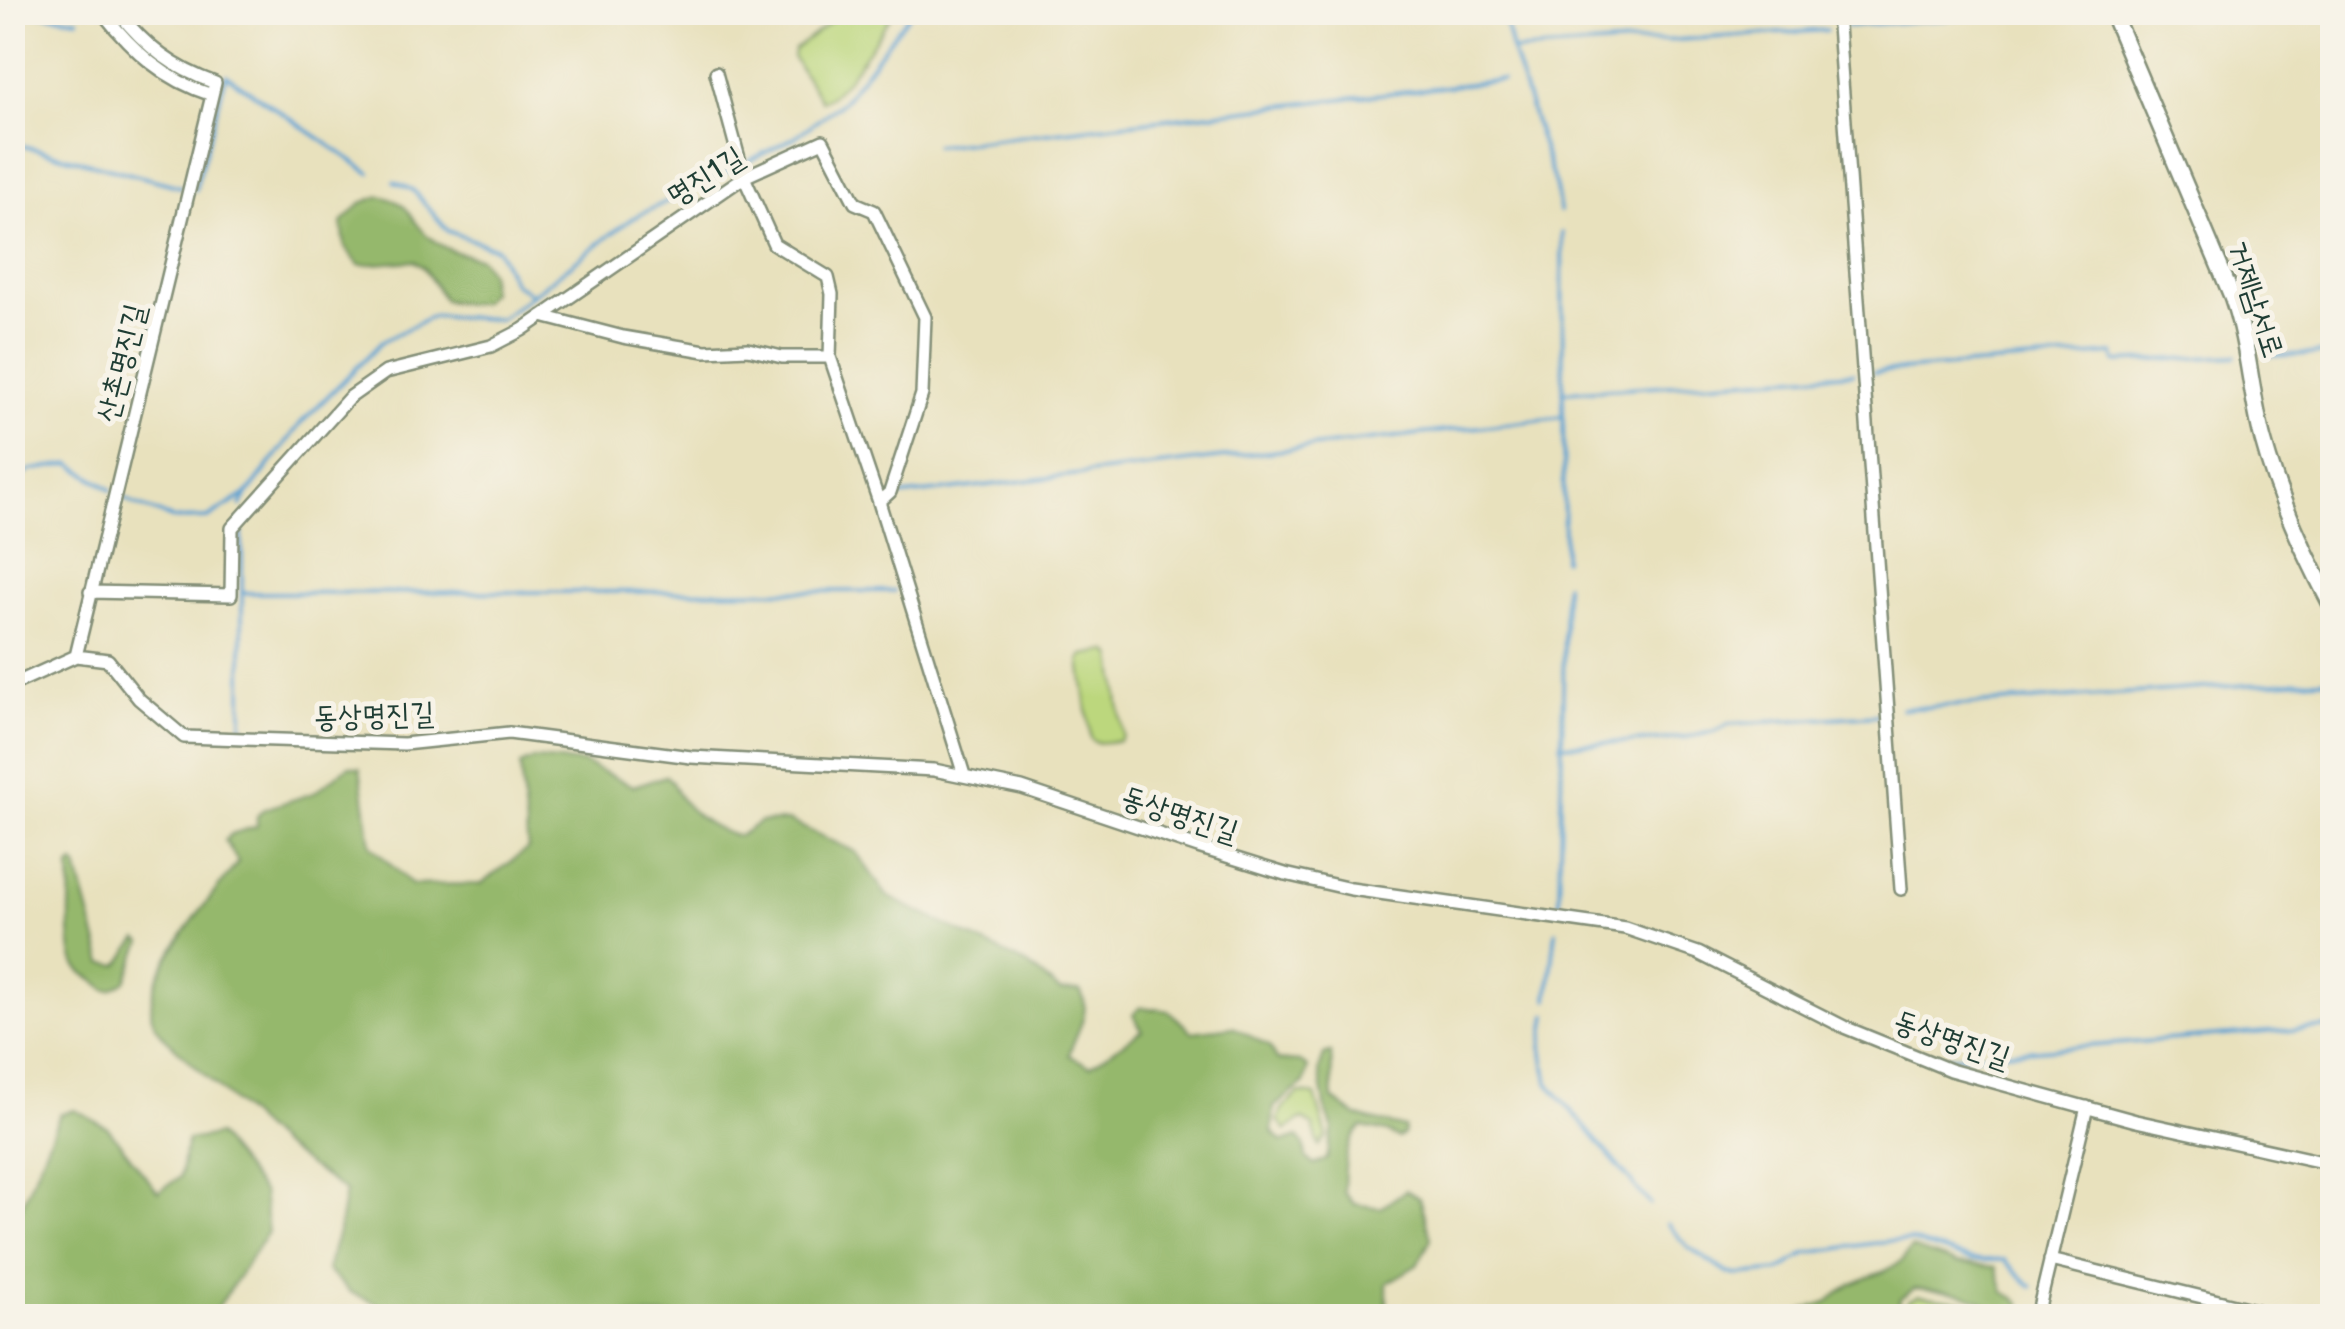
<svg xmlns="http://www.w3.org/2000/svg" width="2345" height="1329" font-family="'Balsamiq Sans','Poor Story',sans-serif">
  <rect width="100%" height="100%" fill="#f7f3e8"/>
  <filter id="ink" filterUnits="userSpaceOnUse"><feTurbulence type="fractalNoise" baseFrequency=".01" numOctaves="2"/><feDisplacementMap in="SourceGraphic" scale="20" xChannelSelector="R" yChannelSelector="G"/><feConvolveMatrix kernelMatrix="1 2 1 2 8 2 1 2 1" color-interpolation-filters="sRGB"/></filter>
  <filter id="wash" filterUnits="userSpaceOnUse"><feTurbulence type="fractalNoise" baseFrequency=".0048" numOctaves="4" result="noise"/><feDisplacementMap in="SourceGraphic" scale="40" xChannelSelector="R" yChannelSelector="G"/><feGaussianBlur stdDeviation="2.25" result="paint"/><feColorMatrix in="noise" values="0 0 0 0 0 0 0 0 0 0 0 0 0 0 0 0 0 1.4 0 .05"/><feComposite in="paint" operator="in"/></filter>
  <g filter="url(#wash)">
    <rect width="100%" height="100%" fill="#e8e1bd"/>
    <path fill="#bcd77d" stroke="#6e8a58" stroke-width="2.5" d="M 842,13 L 893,13 C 877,35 845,93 821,101 L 793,57 L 794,50 Z
      M 1108,651 L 1113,656 L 1123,736 L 1119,741 L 1096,743 L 1091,739 L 1080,660 L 1083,655 Z
      M 1299,1093 L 1315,1095 L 1327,1137 L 1319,1146 L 1313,1126 L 1302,1119 L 1286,1130 L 1278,1120 L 1282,1109 Z
      M 1918,1296 L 1962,1301 L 1983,1316 L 1909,1316 L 1907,1301 Z"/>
    <path fill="#95b86c" stroke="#5a7a50" stroke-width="2.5" d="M 380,196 C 415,204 407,218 428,236 C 444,250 460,254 480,258 L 490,273 L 490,292 L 482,302 L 465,304 L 444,300 L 424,268 L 414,261 L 359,265 L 345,247 L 342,223 L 361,203 Z
      M 534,759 L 584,763 L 633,786 L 666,776 C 675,783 673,788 679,796 C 691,814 718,833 739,836 L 760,822 L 789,821 L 856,852 L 887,896 L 1028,965 L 1060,991 L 1080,991 C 1093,1012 1075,1033 1069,1055 L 1090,1066 L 1142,1030 L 1133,1015 L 1140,1007 L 1169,1011 L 1192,1032 L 1233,1027 L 1269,1046 L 1277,1060 L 1300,1062 L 1308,1067 L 1304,1083 L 1274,1107 L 1272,1132 L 1283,1142 L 1298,1137 L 1304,1144 L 1306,1158 L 1314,1165 L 1327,1159 L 1333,1128 L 1326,1111 L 1319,1070 L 1324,1055 L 1331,1052 L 1333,1099 L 1356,1116 L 1405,1128 L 1404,1134 L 1398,1138 L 1387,1132 L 1362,1127 C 1343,1144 1345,1169 1344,1192 L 1354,1204 L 1381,1208 L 1406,1190 L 1419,1198 L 1431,1239 L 1417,1265 L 1387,1283 L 1387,1316 L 404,1316 L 350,1292 L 327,1270 L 339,1228 L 345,1191 L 280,1145 L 164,1037 C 160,1031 154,1024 152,1017 C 143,971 212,898 238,862 L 225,840 L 231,834 L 257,826 L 257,816 L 264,809 L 314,793 L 349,766 L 360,768 L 371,846 L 412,885 L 481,884 L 528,849 L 520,765 Z
      M 74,864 L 77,867 L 103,963 L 118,965 C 127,957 129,947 138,939 L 142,942 L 126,981 L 111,990 L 104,989 C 96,977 81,976 75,963 C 66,942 72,892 70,867 Z
      M 75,1110 L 108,1128 L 158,1192 L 180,1177 L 187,1140 L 217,1135 L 263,1193 L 268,1232 L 212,1316 L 13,1316 L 13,1227 L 60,1114 Z
      M 1911,1248 L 1957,1263 L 1996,1267 L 2004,1292 L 2019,1301 L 2026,1316 L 1998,1316 C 1980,1291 1944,1291 1915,1288 L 1900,1298 L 1897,1316 L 1788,1316 L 1827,1302 L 1851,1284 L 1885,1271 L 1903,1260 Z"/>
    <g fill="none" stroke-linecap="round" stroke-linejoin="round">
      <path stroke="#5ba1d1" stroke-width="4" d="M 27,12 L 78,19
        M 1503,12 L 1512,51 L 1556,188 L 1560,211
        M 1846,26 L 2048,12
        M 1512,51 L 1827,30
        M 185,64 L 205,69
        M 12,143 L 181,187
        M 935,146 L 1502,80
        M 745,163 L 795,137 L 843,102 L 911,12
        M 394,182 L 413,190 L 448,231 L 497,249 L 514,283 L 532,294
        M 195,190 L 226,75 L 370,173
        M 1562,233 L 1564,560
        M 2266,356 L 2332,353
        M 1874,372 L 2114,354 L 2116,362 L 2236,356
        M 1563,392 L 1853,373
        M 12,482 L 31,470 L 71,464 L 111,490
        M 119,495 L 134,504 L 174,519 L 208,518 L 249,492 L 301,423 L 382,342 L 432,316 L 500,319 L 631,219 L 737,167
        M 897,496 L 1563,417
        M 241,506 L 248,492
        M 242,533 L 242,728
        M 242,593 L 894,591
        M 1902,709 L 2332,679
        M 1561,745 C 1597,742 1704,744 1728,724 L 1879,715
        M 1559,906 L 1565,584
        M 1548,999 L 1556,931
        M 1547,1015 L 1542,1047 L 1548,1083 L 1650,1204
        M 1947,1057 L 2332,1027
        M 1667,1224 L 1688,1247 L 1727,1273 L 1738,1275 L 1779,1271 L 1807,1253 L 1889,1241 L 1912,1241 L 1972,1260 L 2004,1260 L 2032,1287"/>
    </g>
  </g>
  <g filter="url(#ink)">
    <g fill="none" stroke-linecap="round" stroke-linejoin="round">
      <defs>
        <path id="minor" d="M 102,12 C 133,51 164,80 212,95
          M 1837,12 L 1901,889
          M 716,73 L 744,177 L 774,244 L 828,277 L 832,294 L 830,357 L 879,502
          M 542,316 L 623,337 L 705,351 L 748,349 L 782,357 L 830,357
          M 90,592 L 231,595 L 232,528 L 349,398 L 386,372 L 491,346 L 522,330 L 744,177 L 823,141 L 855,203 L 874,211 L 925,317 L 922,394 L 890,492 L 879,502 L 964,775
          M 76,656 L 215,83 C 173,68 146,47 118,12
          M 12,685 L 76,656 L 108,660 L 139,699 L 184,737 L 404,744 L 509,733 L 691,757 L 934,770 L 1022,788 L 1198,847 L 1285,874 L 1351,889 L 1625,928 L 1698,953 L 1844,1027 L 1950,1070 L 2136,1121 L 2332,1164
          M 2050,1260 L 2280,1316
          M 2037,1316 L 2087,1107"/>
        <path id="secondary" d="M 2112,12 L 2232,296 C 2249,344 2250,392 2263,440 C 2278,496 2305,555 2332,606"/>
      </defs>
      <use href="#minor" stroke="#848f78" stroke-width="16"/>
      <use href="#secondary" stroke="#848f78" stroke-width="20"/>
      <use href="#minor" stroke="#fff" stroke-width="11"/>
      <use href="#secondary" stroke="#fff" stroke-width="15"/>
    </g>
  </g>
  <g text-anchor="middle" stroke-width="10" stroke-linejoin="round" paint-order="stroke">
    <g font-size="30" fill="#1f3d34" stroke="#f7f3e8">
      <text transform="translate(705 176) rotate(-32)" y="10">명진1길</text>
      <text transform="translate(2256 299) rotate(72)" y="10">거제남서로</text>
      <text transform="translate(121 363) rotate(-76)" y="10">산촌명진길</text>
      <text transform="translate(374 715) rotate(-2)" y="10">동상명진길</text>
      <text transform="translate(1180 814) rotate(18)" y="10">동상명진길</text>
      <text transform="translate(1952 1039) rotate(19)" y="10">동상명진길</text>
    </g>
  </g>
  <rect width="2345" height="1329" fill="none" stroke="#f7f3e8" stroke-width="50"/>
</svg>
